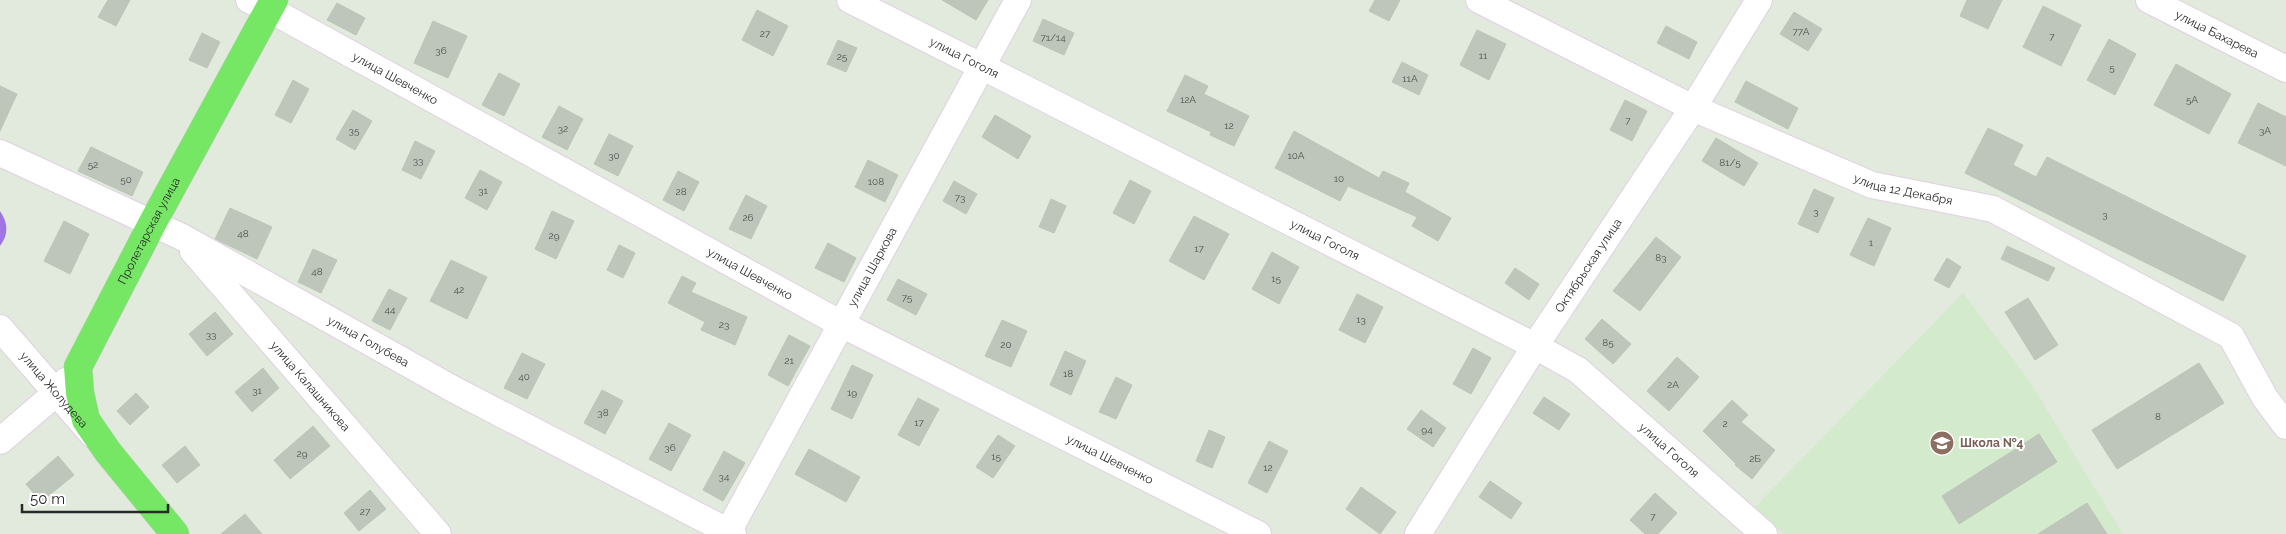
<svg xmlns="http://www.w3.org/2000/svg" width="2286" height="534" font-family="Raleway,sans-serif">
  <rect width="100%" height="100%" fill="#e1eadc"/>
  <path fill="#d3ebcc" d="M 1963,293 L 2028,379 L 2123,534 L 1783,534 L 1755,507 Z"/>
  <path fill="#9f75e6" d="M 0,211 C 8,223 9,234 0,246 Z"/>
  <path fill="#bec6bb" stroke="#bac6b6" d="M 108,0 L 130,0 L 116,26 L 98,17 Z
    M 942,0 L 988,0 L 976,20 Z
    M 1375,0 L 1400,0 L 1389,21 L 1369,11 Z
    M 1967,0 L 2002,0 L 1988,29 L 1960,16 Z
    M 337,3 L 365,18 L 356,35 L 327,20 Z
    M 2043,6 L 2081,25 L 2061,66 L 2023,47 Z
    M 757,10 L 788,26 L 773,56 L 742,40 Z
    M 1794,12 L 1822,29 L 1808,51 L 1780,34 Z
    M 1043,19 L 1074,33 L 1064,55 L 1033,41 Z
    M 433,21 L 467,36 L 448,78 L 414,63 Z
    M 1666,26 L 1697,42 L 1689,59 L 1657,43 Z
    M 1477,30 L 1506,44 L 1489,80 L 1460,65 Z
    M 202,33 L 220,42 L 207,68 L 189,60 Z
    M 2109,39 L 2136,54 L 2115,95 L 2087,80 Z
    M 838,40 L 857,48 L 846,72 L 827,64 Z
    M 1402,62 L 1428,75 L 1419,95 L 1392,82 Z
    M 2176,64 L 2231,94 L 2209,134 L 2154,105 Z
    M 499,73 L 520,84 L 504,116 L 482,105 Z
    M 1185,75 L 1208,86 L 1204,94 L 1249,116 L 1234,146 L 1210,135 L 1211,132 L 1167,111 Z
    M 293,80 L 309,89 L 291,123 L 275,115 Z
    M 1746,81 L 1798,108 L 1788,129 L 1735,102 Z
    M 0,86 L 17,94 L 0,131 Z
    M 1625,100 L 1647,111 L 1632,141 L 1610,130 Z
    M 2258,103 L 2286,117 L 2286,166 L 2238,143 Z
    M 559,106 L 583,119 L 567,150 L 542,137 Z
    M 353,110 L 372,121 L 355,150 L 336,139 Z
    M 995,115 L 1031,136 L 1018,159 L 982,137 Z
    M 1988,128 L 2023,145 L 2013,165 L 2036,177 L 2047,157 L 2246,256 L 2223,301 L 1965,173 Z
    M 1294,131 L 1379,178 L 1383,171 L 1409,183 L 1405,192 L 1451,218 L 1438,241 L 1412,226 L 1417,217 L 1348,186 L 1340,201 L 1275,168 Z
    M 609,134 L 633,146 L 618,176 L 594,164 Z
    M 1716,138 L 1758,163 L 1744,186 L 1702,161 Z
    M 415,141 L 435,151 L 421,179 L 402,170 Z
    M 91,147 L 143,172 L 132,196 L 78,171 Z
    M 868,160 L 898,175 L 885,202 L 855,187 Z
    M 480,170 L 502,182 L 487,210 L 465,198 Z
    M 678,171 L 699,182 L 684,211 L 663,200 Z
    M 1130,180 L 1151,191 L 1134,224 L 1113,213 Z
    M 954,181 L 977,194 L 966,214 L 943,201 Z
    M 1814,189 L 1834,198 L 1818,233 L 1798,224 Z
    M 746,195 L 767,206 L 751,239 L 729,229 Z
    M 1051,199 L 1066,206 L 1054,233 L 1039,227 Z
    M 230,208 L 272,227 L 257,259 L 215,239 Z
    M 552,211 L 574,221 L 556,259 L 535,249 Z
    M 1194,216 L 1229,234 L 1204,280 L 1169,261 Z
    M 1868,218 L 1891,228 L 1874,266 L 1850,255 Z
    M 64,221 L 89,234 L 70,274 L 44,261 Z
    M 1656,237 L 1681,257 L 1640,311 L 1613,291 Z
    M 828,243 L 856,258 L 844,282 L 815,268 Z
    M 619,245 L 635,253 L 623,278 L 607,270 Z
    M 2007,246 L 2055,268 L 2048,281 L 2001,259 Z
    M 313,249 L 337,260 L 321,293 L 298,282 Z
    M 1272,252 L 1299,267 L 1279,304 L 1252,289 Z
    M 1947,258 L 1961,267 L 1949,288 L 1934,280 Z
    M 451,260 L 487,277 L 467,319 L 430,301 Z
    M 1515,268 L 1539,284 L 1529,300 L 1505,283 Z
    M 682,276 L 696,283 L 691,292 L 747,317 L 735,345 L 701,330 L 705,322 L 668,303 Z
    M 898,279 L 927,294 L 916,315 L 887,300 Z
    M 389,289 L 407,298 L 390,330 L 372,321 Z
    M 1357,294 L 1383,307 L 1365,343 L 1339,330 Z
    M 2028,298 L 2058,345 L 2035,360 L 2005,312 Z
    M 215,312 L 233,334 L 207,356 L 189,334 Z
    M 1602,319 L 1631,344 L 1613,364 L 1585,339 Z
    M 1002,320 L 1027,331 L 1011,367 L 985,356 Z
    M 789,335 L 810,346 L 788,386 L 768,375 Z
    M 1473,348 L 1491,358 L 1471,394 L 1453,384 Z
    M 1065,351 L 1086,361 L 1071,395 L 1050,385 Z
    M 522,353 L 545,364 L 527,399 L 504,388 Z
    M 1677,357 L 1699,377 L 1669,411 L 1647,391 Z
    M 2199,363 L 2224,403 L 2117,469 L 2092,430 Z
    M 852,365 L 873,375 L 852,419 L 831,409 Z
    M 263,368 L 279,388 L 252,412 L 235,392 Z
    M 1116,377 L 1132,385 L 1116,419 L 1099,412 Z
    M 602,390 L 623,401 L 605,434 L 584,423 Z
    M 136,393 L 149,407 L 130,425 L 117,411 Z
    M 1544,397 L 1570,414 L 1559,430 L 1533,413 Z
    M 918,398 L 939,409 L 919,446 L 898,435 Z
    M 1732,400 L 1748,415 L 1741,422 L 1775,450 L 1752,479 L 1735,465 L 1736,464 L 1703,431 Z
    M 1421,410 L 1446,428 L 1433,447 L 1407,429 Z
    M 669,423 L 691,435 L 671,471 L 649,459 Z
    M 313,426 L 330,446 L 290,479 L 274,460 Z
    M 1209,430 L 1225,437 L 1212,468 L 1196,461 Z
    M 2039,434 L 2057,462 L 1959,524 L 1942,496 Z
    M 998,435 L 1015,446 L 993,478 L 976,467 Z
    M 1269,441 L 1288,451 L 1267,493 L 1248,483 Z
    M 185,446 L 200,465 L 177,483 L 162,465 Z
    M 809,449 L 860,477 L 846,502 L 795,474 Z
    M 724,451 L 745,463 L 723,501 L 703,490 Z
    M 58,456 L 74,475 L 41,502 L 26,484 Z
    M 1490,481 L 1522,503 L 1511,519 L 1479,497 Z
    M 1361,487 L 1396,512 L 1380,534 L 1346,509 Z
    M 370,490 L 386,509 L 359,531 L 344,513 Z
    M 1655,493 L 1677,513 L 1658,534 L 1645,534 L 1630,520 Z
    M 2087,503 L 2107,534 L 2038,534 Z
    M 245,514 L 262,534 L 221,534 Z"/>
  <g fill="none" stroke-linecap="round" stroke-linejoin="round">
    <defs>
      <g id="minor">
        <path id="s1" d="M 249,0 L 269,9 L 843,325 L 1258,534"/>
        <path id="s2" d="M 850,0 L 1535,346 L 1578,370 L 1764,534"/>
        <path id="s3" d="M 1479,0 L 1693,108 L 1872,185 L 1993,209 L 2231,336 L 2265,398 L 2286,426"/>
        <path id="s4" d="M 2149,0 L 2286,69"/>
        <path id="s5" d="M 0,153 L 182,237 L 453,389 L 733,534"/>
        <path id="s6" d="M 193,251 L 438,534"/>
        <path id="s7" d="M 0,328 L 93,435"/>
        <path d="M 0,441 L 55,394 L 66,381"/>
        <path id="s8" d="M 727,534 L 1018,0"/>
        <path id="s9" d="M 1418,534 L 1535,346 L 1693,108 L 1759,0"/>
      </g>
      <g id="major">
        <path id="s10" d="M 175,534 L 108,452 L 86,420 L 80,393 L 78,367 L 152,224 L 274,0"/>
      </g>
    </defs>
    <use href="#minor" stroke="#e0d1e1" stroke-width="28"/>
    <use href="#major" stroke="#ccc" stroke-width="29"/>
    <use href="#minor" stroke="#fff" stroke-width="26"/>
    <use href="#major" stroke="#76e764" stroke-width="28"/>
  </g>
  <defs>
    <symbol id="school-disc" viewBox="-11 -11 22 22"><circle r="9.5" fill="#8d6e63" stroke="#fff"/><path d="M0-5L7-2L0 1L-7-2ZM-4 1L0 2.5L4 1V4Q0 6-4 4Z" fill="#fff"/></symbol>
  </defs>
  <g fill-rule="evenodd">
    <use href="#school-disc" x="1928" y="429" width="28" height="28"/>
  </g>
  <g text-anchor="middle" stroke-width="4" stroke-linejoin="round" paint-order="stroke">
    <g font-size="10" fill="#4e504e">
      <text x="1801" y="35">77А</text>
      <text x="765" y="37">27</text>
      <text x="2052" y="40">7</text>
      <text x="1053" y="41">71/14</text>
      <text x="441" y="54">36</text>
      <text x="1483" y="59">11</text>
      <text x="842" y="60">25</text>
      <text x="2112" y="71">5</text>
      <text x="1410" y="82">11А</text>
      <text x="1188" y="103">12А</text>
      <text x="2192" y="103">5А</text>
      <text x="1628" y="124">7</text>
      <text x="1229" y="129">12</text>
      <text x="563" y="132">32</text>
      <text x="354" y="134">35</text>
      <text x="2265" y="134">3А</text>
      <text x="614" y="159">30</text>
      <text x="1296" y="159">10А</text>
      <text x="418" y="164">33</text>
      <text x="1730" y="166">81/5</text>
      <text x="93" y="168">52</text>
      <text x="1339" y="182">10</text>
      <text x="126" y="183">50</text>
      <text x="876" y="185">108</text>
      <text x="483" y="194">31</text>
      <text x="681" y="195">28</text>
      <text x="960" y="201">73</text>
      <text x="1816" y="215">3</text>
      <text x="2105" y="218">3</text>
      <text x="748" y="221">26</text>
      <text x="243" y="237">48</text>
      <text x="554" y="239">29</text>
      <text x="1871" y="246">1</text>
      <text x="1199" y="252">17</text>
      <text x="1661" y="261">83</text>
      <text x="317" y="275">48</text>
      <text x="1276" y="282">15</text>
      <text x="459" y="293">42</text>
      <text x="907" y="301">75</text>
      <text x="390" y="313">44</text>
      <text x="1361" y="323">13</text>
      <text x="724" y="328">23</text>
      <text x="211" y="338">33</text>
      <text x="1608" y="346">85</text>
      <text x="1006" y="348">20</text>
      <text x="789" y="364">21</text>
      <text x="1068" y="377">18</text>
      <text x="524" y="380">40</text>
      <text x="1673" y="388">2А</text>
      <text x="257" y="394">31</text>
      <text x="852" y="396">19</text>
      <text x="603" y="416">38</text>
      <text x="2158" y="420">8</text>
      <text x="919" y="426">17</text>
      <text x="1725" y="427">2</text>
      <text x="1427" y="433">94</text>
      <text x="670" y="451">36</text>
      <text x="302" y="457">29</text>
      <text x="996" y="460">15</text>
      <text x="1755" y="462">2Б</text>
      <text x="1268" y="471">12</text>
      <text x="724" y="480">34</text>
      <text x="365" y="515">27</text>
      <text x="1653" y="520">7</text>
    </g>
    <g font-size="12" fill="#292929" stroke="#fff">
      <text dy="4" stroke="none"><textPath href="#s4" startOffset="76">улица Бахарева</textPath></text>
      <text dy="4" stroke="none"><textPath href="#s2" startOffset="128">улица Гоголя</textPath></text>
      <text dy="4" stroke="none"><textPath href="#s1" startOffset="166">улица Шевченко</textPath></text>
      <text dy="4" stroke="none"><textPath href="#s3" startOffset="466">улица 12 Декабря</textPath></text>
      <text dy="4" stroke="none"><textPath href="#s10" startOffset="352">Пролетарская улица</textPath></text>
      <text dy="4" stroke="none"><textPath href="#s2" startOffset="532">улица Гоголя</textPath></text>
      <text dy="4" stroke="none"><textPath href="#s8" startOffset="304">улица Шаркова</textPath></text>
      <text dy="4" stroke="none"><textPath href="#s9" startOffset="318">Октябрьская улица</textPath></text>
      <text dy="4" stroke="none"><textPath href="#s1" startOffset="571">улица Шевченко</textPath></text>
      <text dy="4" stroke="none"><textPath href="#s5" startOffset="414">улица Голубева</textPath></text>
      <text dy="4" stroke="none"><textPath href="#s6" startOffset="179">улица Калашникова</textPath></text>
      <text dy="4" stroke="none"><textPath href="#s7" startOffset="82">улица Жолудева</textPath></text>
      <text dy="4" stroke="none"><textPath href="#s2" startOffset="938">улица Гоголя</textPath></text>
      <text dy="4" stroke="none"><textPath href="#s1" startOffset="976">улица Шевченко</textPath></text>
    </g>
    <g font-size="12" font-weight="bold" fill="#785e54" stroke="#fff" text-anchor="start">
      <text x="1960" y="447">Школа №4</text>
    </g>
  </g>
  <path d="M22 504v8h146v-8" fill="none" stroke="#292929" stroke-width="2.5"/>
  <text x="30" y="504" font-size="15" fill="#292929" stroke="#ffffff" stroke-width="4" paint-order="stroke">50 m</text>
</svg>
